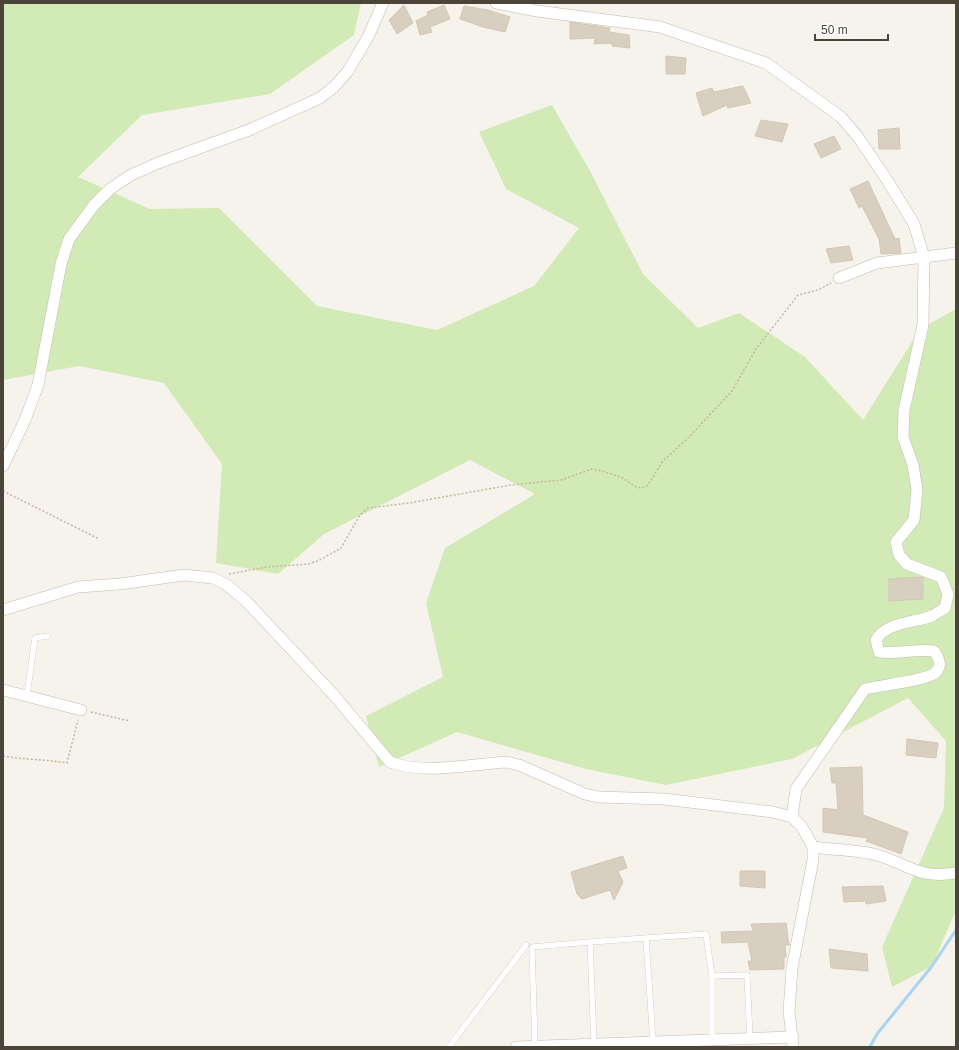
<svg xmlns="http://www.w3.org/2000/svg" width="959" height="1050" font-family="Arial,sans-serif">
  <rect width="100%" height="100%" fill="#f6f3ec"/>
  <path fill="#d2eab5" d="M 3,3 L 361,3 L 354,35 L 270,94 L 142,115 L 78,177 L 150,209 L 219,208 L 317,306 L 437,330 L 534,286 L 579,228 L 506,189 L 479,132 L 552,105 L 590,171 L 643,274 L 698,328 L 739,313 L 805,357 L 863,420 L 920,329 L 956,309 L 956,910 L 932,966 L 892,987 L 882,947 L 944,808 L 946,741 L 908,698 L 792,759 L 666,785 L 586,769 L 457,732 L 379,767 L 366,716 L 443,677 L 426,603 L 445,548 L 535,494 L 470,460 L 324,534 L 278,574 L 216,563 L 222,464 L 164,383 L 79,366 L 3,380 Z"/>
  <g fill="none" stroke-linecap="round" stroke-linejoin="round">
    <path stroke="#a9d4f2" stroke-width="3" d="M 870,1047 L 877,1034 L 932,966 L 956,930"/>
  </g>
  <path fill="#d8cfc1" stroke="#d3c7b4" d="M 404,5 L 413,23 L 397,34 L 389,20 Z
    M 444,5 L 450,19 L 430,27 L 432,32 L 420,35 L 416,21 L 428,15 L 427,12 Z
    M 464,6 L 488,10 L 510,17 L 505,32 L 483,27 L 460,19 Z
    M 570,22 L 610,28 L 609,32 L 629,35 L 630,48 L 612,46 L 612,43 L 594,44 L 595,38 L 570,39 Z
    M 666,56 L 686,58 L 685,74 L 666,74 Z
    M 743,86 L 751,103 L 728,108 L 727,105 L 703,116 L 696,93 L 712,88 L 714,92 Z
    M 761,120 L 788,124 L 782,142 L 755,136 Z
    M 899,128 L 900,149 L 879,149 L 878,130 Z
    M 834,136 L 841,149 L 821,158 L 814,144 Z
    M 868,181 L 895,239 L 899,238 L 901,253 L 881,254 L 879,239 L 862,206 L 859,208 L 850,189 Z
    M 849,246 L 853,260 L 831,263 L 826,249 Z
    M 922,577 L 923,578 L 923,599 L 889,601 L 889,579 Z
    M 907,739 L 938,743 L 936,758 L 906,755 Z
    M 862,767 L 863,815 L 908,832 L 901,854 L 866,841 L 868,838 L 823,832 L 823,808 L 838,810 L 836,783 L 832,783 L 830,768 Z
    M 623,856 L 627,868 L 618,871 L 623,882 L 614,900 L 610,890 L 582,899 L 577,894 L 571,872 Z
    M 740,871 L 765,871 L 765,888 L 740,886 Z
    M 883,886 L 886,901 L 866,904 L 866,901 L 844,902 L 842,887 Z
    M 786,923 L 789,945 L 785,945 L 786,957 L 784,957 L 784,969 L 750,970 L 748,961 L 752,961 L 748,942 L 722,943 L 721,932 L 753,931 L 751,924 Z
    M 829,949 L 867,954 L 868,971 L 831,968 Z"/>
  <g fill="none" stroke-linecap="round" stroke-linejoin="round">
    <defs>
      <path id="lane" d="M 27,695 L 35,638 L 48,636
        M 712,976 L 712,1040
        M 653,1042 L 646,938 L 706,934 L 712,976 L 747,975 L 750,1038
        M 594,1044 L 590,942 L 646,938
        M 535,1046 L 532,947 L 590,942
        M 449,1047 L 526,945"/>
      <path id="street" d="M 496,3 L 537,11 L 660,27 L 766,63 L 841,117 L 858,137 L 887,180 L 914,224 L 924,257 L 923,325 L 904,410 L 903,437 L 913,465 L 917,490 L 914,520 L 896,542 L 899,555 L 907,564 L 941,577 L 948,594 L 945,608 C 941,610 936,614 932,616 C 914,623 886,622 876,640 L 879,652 C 897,654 915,649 934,651 C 939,658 943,666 935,673 C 927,680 878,686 865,689 L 796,789 L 792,817
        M 839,278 L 877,263 L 956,253
        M 3,466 L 25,420 L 38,385 L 61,264 L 69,239 L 94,205 L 110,189 L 131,175 L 158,163 L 249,130 L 320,98 L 334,87 L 348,71 L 368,37 L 383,3
        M 3,610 L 78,587 L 120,584 L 184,575 L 213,578 L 227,585 L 247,602 L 333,694 L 390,762 C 424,775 471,764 507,762 L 519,765 L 585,794 L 598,797 L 664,799 L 773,812 L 792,817 L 802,827 L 813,847 L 813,860 L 792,968 L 789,1011 L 793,1047
        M 3,690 L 81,710
        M 813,847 C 833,850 858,850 877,855 C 910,865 918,879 956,873
        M 516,1047 L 793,1037"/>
    </defs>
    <use href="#lane" stroke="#c2bbae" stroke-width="6"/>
    <use href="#street" stroke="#c2bbae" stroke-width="12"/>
    <path stroke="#c4b79f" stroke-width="1.5" stroke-dasharray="2 2" stroke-linecap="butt" d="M 3,491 L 99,539
      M 229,574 L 267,567 L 308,564 L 318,561 L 341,548 L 360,515 L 368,508 L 409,503 L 511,485 L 561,480 L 592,469 L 602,471 L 623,478 L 636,487 L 641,488 L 647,486 L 663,461 L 690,436 L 732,391 L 756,349 L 798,295 L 818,290 L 831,283
      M 91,712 L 130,721
      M 3,756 C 24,760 45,759 67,763 L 78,720"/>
    <use href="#lane" stroke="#fff" stroke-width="5.5"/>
    <use href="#street" stroke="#fff" stroke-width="11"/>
  </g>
  <rect width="959" height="1050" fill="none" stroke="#4b4439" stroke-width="8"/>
  <path d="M815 34v6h73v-6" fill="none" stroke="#4b4439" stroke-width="2"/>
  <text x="821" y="34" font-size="12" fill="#4b4439" stroke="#ffffff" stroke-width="3" paint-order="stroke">50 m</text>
</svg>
